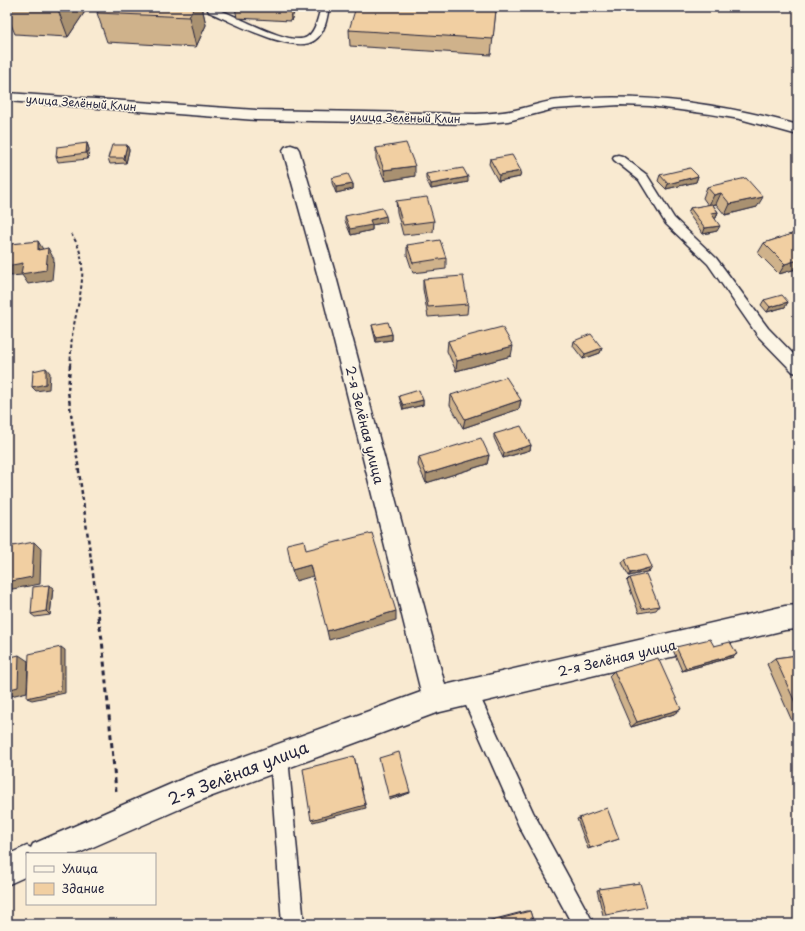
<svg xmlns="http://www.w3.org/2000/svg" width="805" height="931" font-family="'Playpen Sans',sans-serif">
  <rect width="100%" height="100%" fill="#f9ead1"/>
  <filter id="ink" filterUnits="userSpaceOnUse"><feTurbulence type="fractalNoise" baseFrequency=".025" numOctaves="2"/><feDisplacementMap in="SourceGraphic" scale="8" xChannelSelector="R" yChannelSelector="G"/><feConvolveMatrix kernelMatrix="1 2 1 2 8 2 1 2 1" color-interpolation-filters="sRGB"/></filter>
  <g filter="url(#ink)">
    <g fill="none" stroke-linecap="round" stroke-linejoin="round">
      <defs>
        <path id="service" d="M 212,7 C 231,12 290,48 307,37 C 316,31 318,17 321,7 L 329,7 C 327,18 325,33 315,40 C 295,56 230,21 209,12 L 208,10 L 209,8 Z
          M 618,155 L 622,156 L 647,175 L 674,218 L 716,258 L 768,328 L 798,359 L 798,373 L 793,372 L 758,336 L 708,264 L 666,224 L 639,180 L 614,160 L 613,158 L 614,156 Z
          M 469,683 L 475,686 L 533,812 L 594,924 L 572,924 L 519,826 L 460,692 L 463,686 Z
          M 279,749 L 286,751 L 288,758 L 304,924 L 282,924 L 270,758 L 272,751 Z"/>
        <path id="minor" d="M 7,93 L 256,110 L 476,114 C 489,113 502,113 515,110 C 530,107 545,101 560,100 C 641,92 720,103 798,125 L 798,135 L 740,119 L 710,114 L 650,106 L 620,105 L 554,109 L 508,121 L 476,124 L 256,120 L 7,101 Z
          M 291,145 L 297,147 L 299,150 L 335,273 L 445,685 L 785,606 L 798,605 L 798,629 L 785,630 L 436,713 L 191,804 L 77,854 L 27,854 L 27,876 L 7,885 L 7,855 L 27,846 L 31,848 L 33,844 L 187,777 L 421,692 L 317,273 L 283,150 L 285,147 Z"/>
      </defs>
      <use href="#service" stroke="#22223b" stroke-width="3"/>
      <use href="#minor" stroke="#22223b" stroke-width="3"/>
      <path stroke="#22223b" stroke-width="2" stroke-dasharray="3.5 2.5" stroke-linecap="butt" d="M 70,366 C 71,356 71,346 72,336 C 77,303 93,263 71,234"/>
      <path stroke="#22223b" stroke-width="2.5" stroke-dasharray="4 3" stroke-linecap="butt" d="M 70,365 L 68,391 L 99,618"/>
      <path stroke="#22223b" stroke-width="3" stroke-dasharray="5 4" stroke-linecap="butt" d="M 98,617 L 102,639 L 116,791"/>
      <use href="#service" fill="#fcf5e5" fill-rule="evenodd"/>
      <use href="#minor" fill="#fcf5e5" fill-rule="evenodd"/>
    </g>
    <path fill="#cfb28b" stroke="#22223b" d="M 7,7 L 88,7 L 68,37 L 15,34 L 7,15 Z
      M 101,7 L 202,7 L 206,25 L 196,47 L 107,42 L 97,13 Z
      M 235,7 L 296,7 L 291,21 L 237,18 Z
      M 496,10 L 491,55 L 350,46 L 349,30 Z
      M 87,143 L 89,149 L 88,159 L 58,162 L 56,157 Z
      M 127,145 L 129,150 L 126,163 L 110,164 L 108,158 Z
      M 376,148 L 415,176 L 385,181 L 376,159 Z
      M 490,159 L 520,177 L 498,181 L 489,164 Z
      M 426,174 L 468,182 L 431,189 L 426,179 Z
      M 660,175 L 698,176 L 696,182 L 666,189 L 658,181 Z
      M 332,178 L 353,184 L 353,189 L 336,193 L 332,183 Z
      M 707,187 L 757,207 L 725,215 L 716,204 L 713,205 L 718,212 L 716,218 L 714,218 L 717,231 L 703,234 L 688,213 L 690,208 L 708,205 L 703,198 Z
      M 396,201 L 434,221 L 433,232 L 403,235 L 397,212 Z
      M 345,216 L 387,222 L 372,225 L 372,230 L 351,235 L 345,221 Z
      M 798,232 L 798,271 L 796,269 L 779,274 L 758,253 L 764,243 Z
      M 407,245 L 446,258 L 446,269 L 413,273 L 407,255 Z
      M 423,279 L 468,304 L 467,314 L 428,317 L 423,289 Z
      M 764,300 L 788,302 L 785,307 L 767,312 L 761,305 Z
      M 372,325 L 392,334 L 392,340 L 376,342 L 373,330 Z
      M 448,341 L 511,356 L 456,371 L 447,351 Z
      M 574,341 L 602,348 L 600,353 L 583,359 L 573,346 Z
      M 451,395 L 521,400 L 519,409 L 463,428 L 450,405 Z
      M 399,396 L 423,400 L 423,405 L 403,410 L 400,400 Z
      M 494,434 L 531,445 L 530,450 L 503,458 L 494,438 Z
      M 489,455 L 487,464 L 426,483 L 418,465 L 419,457 Z
      M 625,559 L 650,571 L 629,576 L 622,563 Z
      M 630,578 L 659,606 L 656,610 L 639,613 L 627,581 Z
      M 53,588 L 50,615 L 35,617 L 31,614 Z
      M 714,646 L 733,657 L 682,671 L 673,650 L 676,647 Z
      M 798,655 L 798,720 L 792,721 L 767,664 L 775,658 Z
      M 614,671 L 674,714 L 631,727 L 609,676 Z
      M 579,818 L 619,839 L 588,849 L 577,819 Z
      M 640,883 L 606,915 L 603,915 L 597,890 Z
      M 526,911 L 530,911 L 534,924 L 476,924 Z"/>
    <path fill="#a99171" stroke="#22223b" d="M 57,7 L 88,7 L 68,37 Z
      M 194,7 L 202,7 L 206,25 L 196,47 L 189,17 Z
      M 290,7 L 296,7 L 291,21 Z
      M 87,143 L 89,149 L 88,159 L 86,153 Z
      M 127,145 L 129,150 L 126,163 L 124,158 Z
      M 7,150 L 11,158 L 7,171 Z
      M 415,166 L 415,176 L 385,181 L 384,170 Z
      M 521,171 L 520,177 L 498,181 L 499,175 Z
      M 698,176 L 696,182 L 666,189 L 668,184 Z
      M 7,177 L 9,180 L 8,187 L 7,186 Z
      M 468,177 L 468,182 L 431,189 L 431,184 Z
      M 353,184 L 353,189 L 336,193 L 336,187 Z
      M 721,193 L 716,204 L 709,205 L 714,195 Z
      M 763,197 L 757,207 L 725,215 L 730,204 Z
      M 718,212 L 716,218 L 709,219 L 711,213 Z
      M 386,216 L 387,222 L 372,225 L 372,230 L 351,235 L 350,229 L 370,220 Z
      M 720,226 L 717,231 L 703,234 L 705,228 Z
      M 38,241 L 44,251 L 38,250 Z
      M 48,248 L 54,259 L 52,280 L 28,284 L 22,275 L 11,276 L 7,270 L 7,266 Z
      M 798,260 L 798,266 L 796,269 L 779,274 L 785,264 Z
      M 788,302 L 785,307 L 767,312 L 770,307 Z
      M 7,326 L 9,334 L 7,334 Z
      M 392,334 L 392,340 L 376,342 L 376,337 Z
      M 513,346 L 511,356 L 456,371 L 457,361 Z
      M 602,348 L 600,353 L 583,359 L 585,354 Z
      M 46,368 L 50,373 L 49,389 L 36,391 L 32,387 Z
      M 7,397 L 8,399 L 7,416 Z
      M 423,400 L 423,405 L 403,410 L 403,405 Z
      M 521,400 L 519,409 L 463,428 L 465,419 Z
      M 531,445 L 530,450 L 503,458 L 504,453 Z
      M 489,455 L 487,464 L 426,483 L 426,474 Z
      M 34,542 L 41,549 L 40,584 L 7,590 L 7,582 Z
      M 310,565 L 313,576 L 296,581 L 292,570 Z
      M 652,567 L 650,571 L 629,576 L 631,573 Z
      M 49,585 L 53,588 L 50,615 L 46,611 Z
      M 396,611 L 396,620 L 329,640 L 327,631 Z
      M 61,647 L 65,650 L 65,693 L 32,700 L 27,698 Z
      M 737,654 L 733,657 L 682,671 L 686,668 Z
      M 19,655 L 28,661 L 27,692 L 7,697 L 7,690 Z
      M 681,709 L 674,714 L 631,727 L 637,722 Z
      M 354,756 L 366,808 L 313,822 L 311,820 Z
      M 410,792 L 410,793 L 389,800 L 389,798 Z"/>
    <path fill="#f1cfa2" stroke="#22223b" d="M 101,7 L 194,7 L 189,17 L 97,13 Z
      M 356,7 L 447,7 L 496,10 L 493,39 L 349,30 Z
      M 87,143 L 86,153 L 56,157 L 57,147 Z
      M 406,143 L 415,166 L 384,170 L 376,148 Z
      M 112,145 L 127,145 L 124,158 L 108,158 Z
      M 512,155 L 521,171 L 499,175 L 490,159 Z
      M 463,168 L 468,177 L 431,184 L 426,174 Z
      M 690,168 L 698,176 L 668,184 L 660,175 Z
      M 348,174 L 353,184 L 336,187 L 332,178 Z
      M 746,178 L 763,197 L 730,204 L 721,193 L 714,195 L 707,187 Z
      M 427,197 L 434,221 L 403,225 L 396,201 Z
      M 712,204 L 718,212 L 711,213 L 720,226 L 705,228 L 690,208 Z
      M 382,208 L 386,216 L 370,220 L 372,225 L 350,229 L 345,216 Z
      M 798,232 L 798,260 L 785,264 L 764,243 Z
      M 440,240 L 446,258 L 413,263 L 407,245 Z
      M 38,241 L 38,250 L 48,248 L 46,270 L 21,274 L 23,263 L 7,266 L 7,255 L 10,254 L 11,244 Z
      M 463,276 L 468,304 L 428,307 L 423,279 Z
      M 782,295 L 788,302 L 770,307 L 764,300 Z
      M 388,322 L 392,334 L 376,337 L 372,325 Z
      M 502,327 L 513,346 L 457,361 L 448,341 Z
      M 591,334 L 602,348 L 585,354 L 574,341 Z
      M 46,368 L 46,384 L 32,387 L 33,371 Z
      M 506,377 L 521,400 L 465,419 L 451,395 Z
      M 419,390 L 423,400 L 403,405 L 399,396 Z
      M 521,426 L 531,445 L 504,453 L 494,434 Z
      M 481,438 L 489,455 L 426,474 L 419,457 Z
      M 372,533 L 396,611 L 327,631 L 310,565 L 292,570 L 287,544 L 304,540 L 306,550 Z
      M 34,542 L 32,577 L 7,582 L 7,547 Z
      M 646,554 L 652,567 L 631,573 L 625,559 Z
      M 646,574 L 659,606 L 642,609 L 630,578 Z
      M 49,585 L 46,611 L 31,614 L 33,587 Z
      M 710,639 L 714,646 L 730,642 L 737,654 L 686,668 L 676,647 Z
      M 61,647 L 61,690 L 27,698 L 29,654 Z
      M 19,655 L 18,687 L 7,690 L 7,658 Z
      M 798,655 L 798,709 L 775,658 Z
      M 658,658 L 681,709 L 637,722 L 614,671 Z
      M 399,752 L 410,792 L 389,798 L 379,758 Z
      M 354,756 L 365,805 L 311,820 L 303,769 Z
      M 607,808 L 619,839 L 590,848 L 579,818 Z
      M 640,883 L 647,907 L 606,915 L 599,889 Z
      M 530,911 L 534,924 L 480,924 Z"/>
  </g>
  <g text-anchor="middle" stroke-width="3" stroke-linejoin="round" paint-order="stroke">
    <g font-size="11" fill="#22223b" stroke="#fcf5e5">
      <text transform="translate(81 103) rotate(4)" y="4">улица Зелёный Клин</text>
      <text transform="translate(405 118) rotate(1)" y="4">улица Зелёный Клин</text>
    </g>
    <g font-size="13" fill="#22223b" stroke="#fcf5e5">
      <text transform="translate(365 425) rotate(76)" y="5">2-я Зелёная улица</text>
      <text transform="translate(617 658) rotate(-13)" y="5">2-я Зелёная улица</text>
    </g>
    <g font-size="16" fill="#22223b" stroke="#fcf5e5">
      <text transform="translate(238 773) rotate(-21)" y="6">2-я Зелёная улица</text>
    </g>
  </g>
  <rect width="805" height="931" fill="none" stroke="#fcf5e5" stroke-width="24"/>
  <rect x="12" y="12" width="781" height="907" fill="none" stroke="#22223b" stroke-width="1.5" filter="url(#ink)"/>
  <rect x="26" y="853" width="130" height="52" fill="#fcf5e5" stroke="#a5a1a1"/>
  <rect x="34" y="866" width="20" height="6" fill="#fcf5e5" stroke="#a5a1a1"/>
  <text x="62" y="873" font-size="12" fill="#22223b">Улица</text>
  <rect x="34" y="883" width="20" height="12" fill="#f1cfa2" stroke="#a5a1a1"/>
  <text x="62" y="893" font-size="12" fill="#22223b">Здание</text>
</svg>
